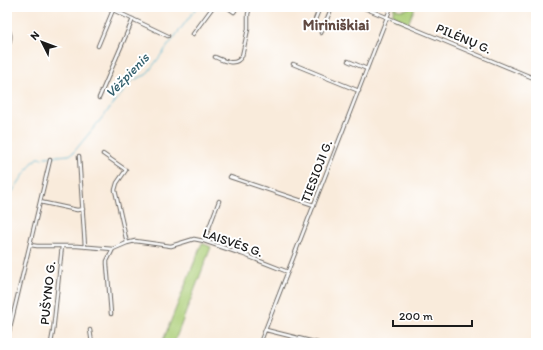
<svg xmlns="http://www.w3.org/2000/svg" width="543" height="350" font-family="Itim,sans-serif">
  <rect width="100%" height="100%" fill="#fff"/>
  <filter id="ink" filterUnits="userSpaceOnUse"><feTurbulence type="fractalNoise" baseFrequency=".025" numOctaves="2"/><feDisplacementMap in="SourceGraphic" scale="8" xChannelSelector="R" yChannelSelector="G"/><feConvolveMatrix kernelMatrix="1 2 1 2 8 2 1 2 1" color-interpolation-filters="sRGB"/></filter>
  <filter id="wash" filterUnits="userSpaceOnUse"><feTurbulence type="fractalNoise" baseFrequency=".012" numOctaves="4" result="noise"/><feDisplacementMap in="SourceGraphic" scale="16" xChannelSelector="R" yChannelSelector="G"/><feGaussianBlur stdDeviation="0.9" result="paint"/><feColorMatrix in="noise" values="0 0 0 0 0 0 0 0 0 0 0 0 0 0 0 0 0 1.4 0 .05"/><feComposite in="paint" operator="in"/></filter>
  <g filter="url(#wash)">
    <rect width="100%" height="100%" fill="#f9ebdb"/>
    <path fill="#abce77" stroke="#64754a" d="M 394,7 L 396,7 L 396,9 C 400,11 407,10 410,7 L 415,7 L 408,24 C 398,20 390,20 394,7 Z
      M 202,243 L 211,247 L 174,343 L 162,343 Z"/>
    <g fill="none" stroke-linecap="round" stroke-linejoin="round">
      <path stroke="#4eb1cd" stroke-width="1" d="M 45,157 L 69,155 L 73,153 L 133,80 L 146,75 L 197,7
        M 7,207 L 10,195 L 32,163 L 38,158 L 42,158"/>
    </g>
  </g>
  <g filter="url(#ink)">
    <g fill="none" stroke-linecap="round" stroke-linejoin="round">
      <defs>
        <path id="minor" d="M 107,7 L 168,36
          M 227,7 L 234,12 L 237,7
          M 362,7 L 536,79
          M 313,25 L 320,7
          M 7,28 C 13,35 9,43 7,51
          M 321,33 L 332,7
          M 193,34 L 213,7
          M 98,46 L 113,10
          M 215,57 C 224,61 236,67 242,56 L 248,29 L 248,14 L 250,7
          M 348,61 L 367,69
          M 293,64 L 359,91
          M 99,98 L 133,19
          M 103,154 L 126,170 L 117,183 L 115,190 L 127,243
          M 79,156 L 85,247
          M 230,177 L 314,205
          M 40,202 L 77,210 L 83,209
          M 204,241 L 219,201
          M 30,245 L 37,246 L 77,246 L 113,249 L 127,243 L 135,241 L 171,246 L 194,239 L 204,241 L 242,254 L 288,272
          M 111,314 L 107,264 L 107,261 L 113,249
          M 90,330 L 92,343
          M 266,330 L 318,343
          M 7,340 L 50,160
          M 51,343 L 53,332 L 62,246
          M 260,343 L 391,7"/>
      </defs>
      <use href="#minor" stroke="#69645f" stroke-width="4.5"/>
      <use href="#minor" stroke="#fff" stroke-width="2.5"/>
    </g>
  </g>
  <g text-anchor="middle" stroke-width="4" stroke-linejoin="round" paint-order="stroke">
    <g font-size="13" fill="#1c1c1c" stroke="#fff">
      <text transform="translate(464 38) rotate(23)" y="5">PILĖNŲ G.</text>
      <text transform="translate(316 171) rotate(-69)" y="5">TIESIOJI G.</text>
      <text transform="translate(233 242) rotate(19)" y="5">LAISVĖS G.</text>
      <text transform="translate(47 293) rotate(-84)" y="5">PUŠYNO G.</text>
    </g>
    <g font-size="14" font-style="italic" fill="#325f6c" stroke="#fff">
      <text transform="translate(127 75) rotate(-46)" y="5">Vėžpienis</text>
    </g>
    <g font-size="15" font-weight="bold" fill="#604941" stroke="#fff">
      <text x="336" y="30">Miriniškiai</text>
    </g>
  </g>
  <rect width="543" height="350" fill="none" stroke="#fff" stroke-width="24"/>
  <g transform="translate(42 42) rotate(312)" stroke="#ffffff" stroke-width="3" paint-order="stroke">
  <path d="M0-3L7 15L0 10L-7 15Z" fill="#1c1c1c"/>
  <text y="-6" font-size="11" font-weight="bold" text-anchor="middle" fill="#1c1c1c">N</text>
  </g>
  <path d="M393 320v6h79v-6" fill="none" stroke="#1c1c1c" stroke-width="2"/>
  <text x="399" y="320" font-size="12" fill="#1c1c1c" stroke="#ffffff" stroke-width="3" paint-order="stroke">200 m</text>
</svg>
